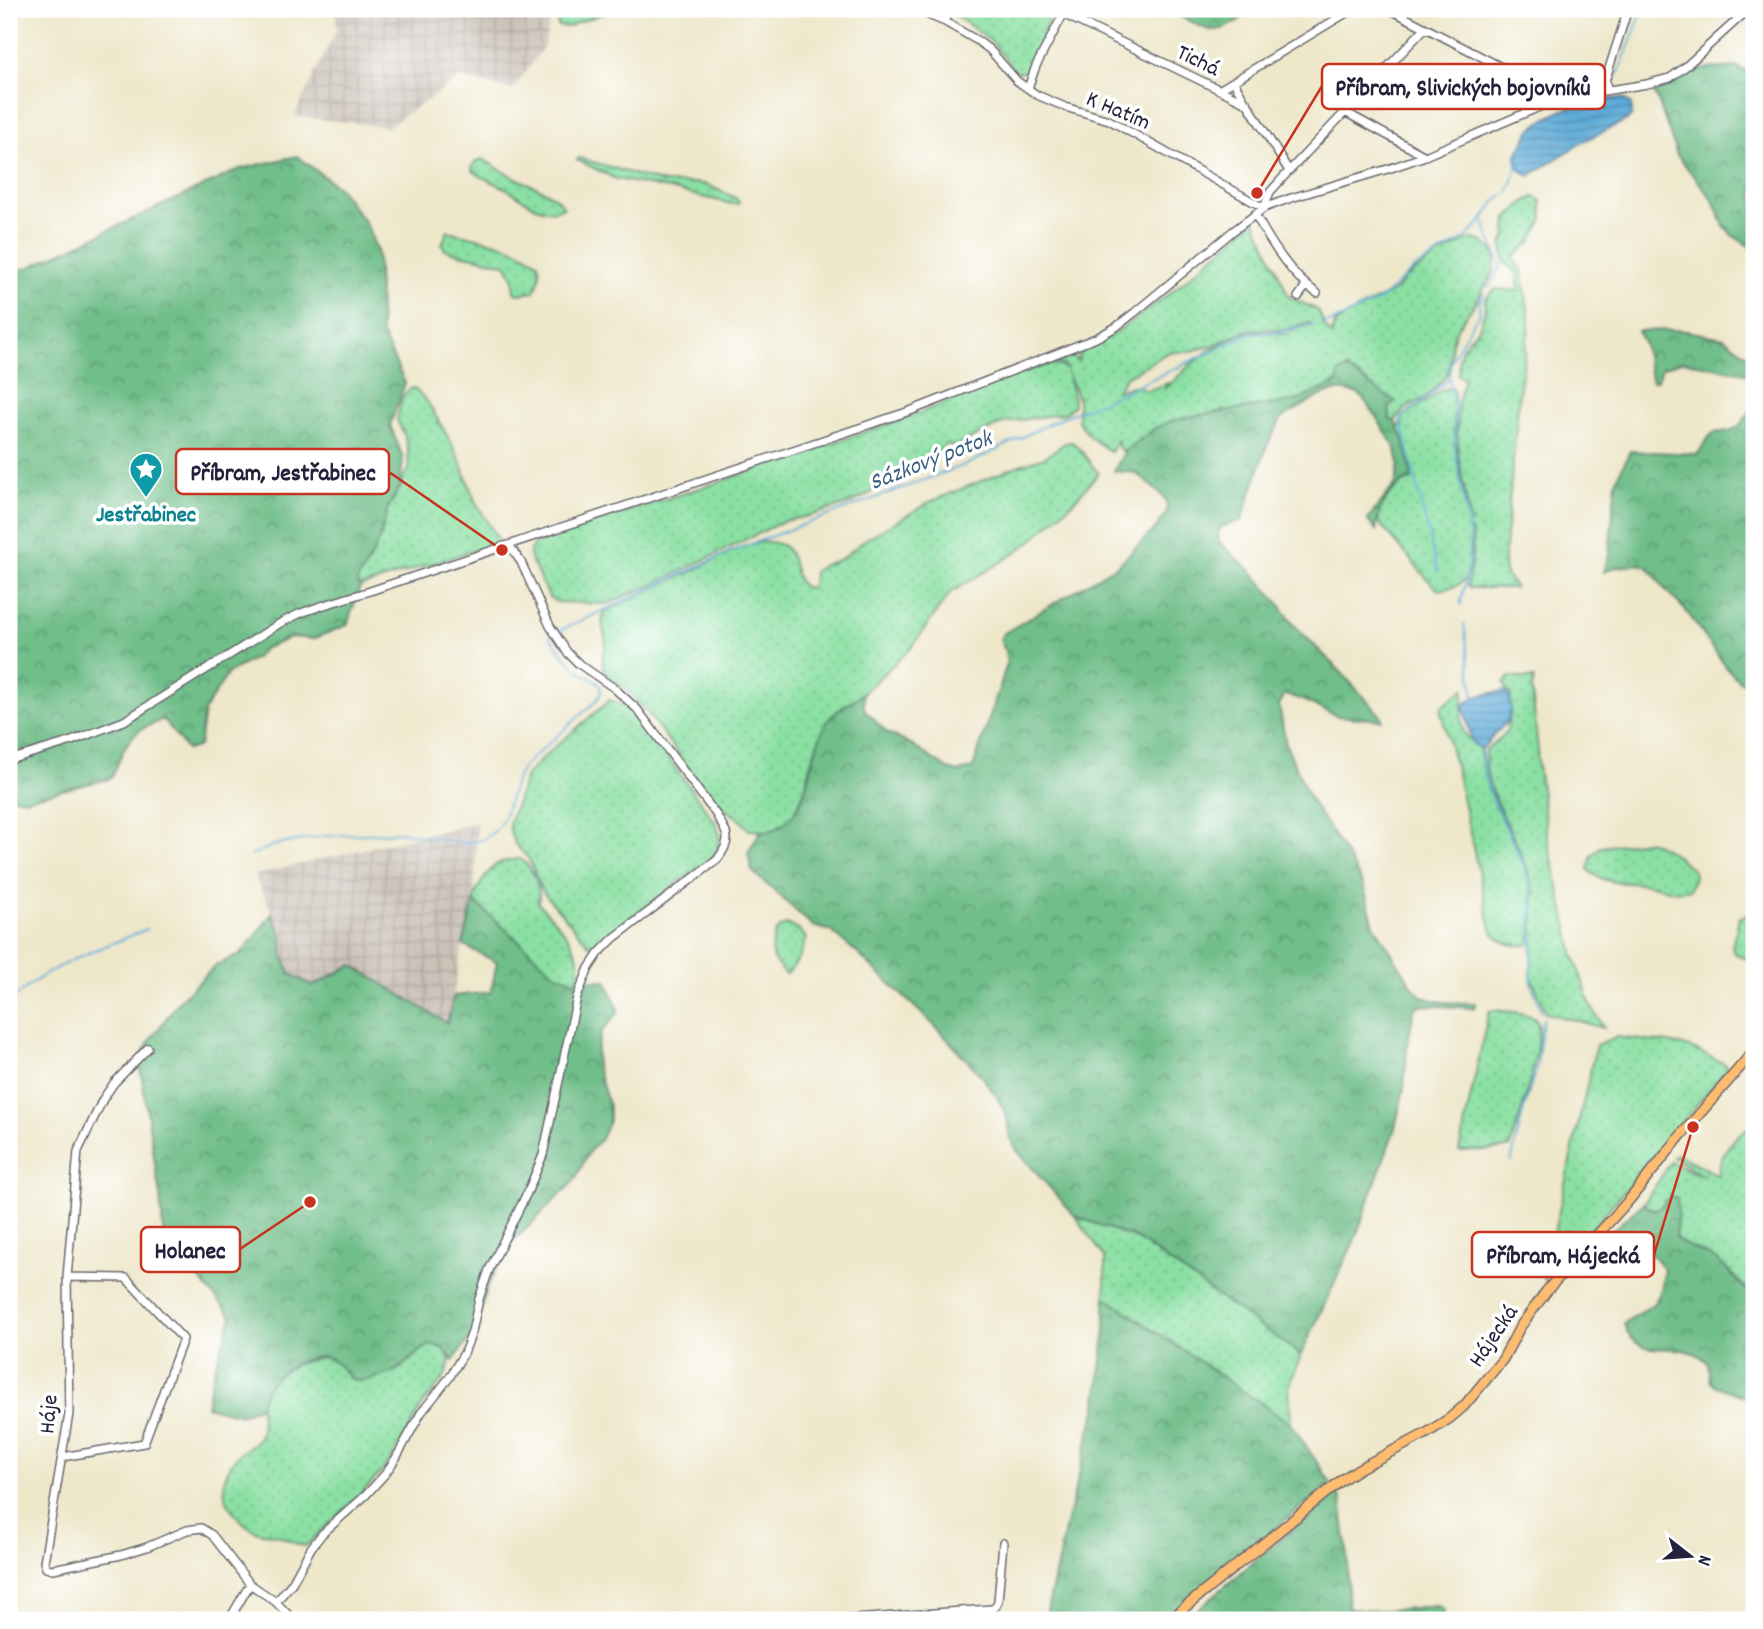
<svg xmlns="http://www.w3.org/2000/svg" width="1763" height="1629" font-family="Dekko,sans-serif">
  <defs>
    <pattern id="industrial-grid" width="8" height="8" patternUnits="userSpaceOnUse" patternTransform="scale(1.75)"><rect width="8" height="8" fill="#cbc2b8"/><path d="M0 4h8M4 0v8" fill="none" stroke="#aea69f"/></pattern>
    <pattern id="grass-dots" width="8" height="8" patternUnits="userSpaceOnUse" patternTransform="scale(1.75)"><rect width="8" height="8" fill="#8ae0a3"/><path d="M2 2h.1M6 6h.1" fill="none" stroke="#77c08d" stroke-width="1.8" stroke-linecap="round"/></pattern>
    <pattern id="forest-crowns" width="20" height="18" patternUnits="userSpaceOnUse" patternTransform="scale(1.75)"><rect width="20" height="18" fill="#6fbe89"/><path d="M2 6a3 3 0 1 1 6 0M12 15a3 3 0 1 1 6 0" fill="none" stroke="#5b9a71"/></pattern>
    <pattern id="water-rules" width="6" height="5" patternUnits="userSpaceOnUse" patternTransform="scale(1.75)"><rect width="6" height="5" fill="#5eacd8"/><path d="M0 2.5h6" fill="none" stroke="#4d8cb0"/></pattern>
  </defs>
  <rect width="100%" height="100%" fill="#fff"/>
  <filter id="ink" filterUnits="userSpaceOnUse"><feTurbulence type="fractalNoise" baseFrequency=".0143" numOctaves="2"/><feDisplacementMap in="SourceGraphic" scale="14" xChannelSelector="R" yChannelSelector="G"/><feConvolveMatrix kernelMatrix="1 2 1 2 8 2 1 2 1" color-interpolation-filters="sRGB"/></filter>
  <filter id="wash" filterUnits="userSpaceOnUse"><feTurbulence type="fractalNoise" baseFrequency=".00686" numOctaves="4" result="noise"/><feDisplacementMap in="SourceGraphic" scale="28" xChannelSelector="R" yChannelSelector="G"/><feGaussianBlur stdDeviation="1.57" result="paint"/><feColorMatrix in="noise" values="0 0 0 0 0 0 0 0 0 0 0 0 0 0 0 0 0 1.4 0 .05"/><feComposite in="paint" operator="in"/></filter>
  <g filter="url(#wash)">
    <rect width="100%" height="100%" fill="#eee7ca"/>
    <path fill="url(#industrial-grid)" d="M 335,9 L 529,9 L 550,20 L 544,46 L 513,90 L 460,78 L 387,127 L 294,116 L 337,29 Z
      M 477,822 L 474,901 L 459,962 L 448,1023 L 352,965 L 313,986 L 289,974 L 283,955 L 282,935 L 255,875 Z"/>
    <path fill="url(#grass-dots)" stroke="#56816f" stroke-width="2" fill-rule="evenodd" d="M 565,9 L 617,9 L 576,23 L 570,27 L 558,26 L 557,18 Z
      M 957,9 L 1052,9 L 1041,40 L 1026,72 L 1016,72 L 992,42 L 958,17 Z
      M 579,158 L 664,183 L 697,183 L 707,185 L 736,198 L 739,202 L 738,204 L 732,204 L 669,189 L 616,179 L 577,160 Z
      M 482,159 C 493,165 504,172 516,178 C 532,186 553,192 564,207 C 544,219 523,198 507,189 C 495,182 482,179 472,170 C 472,163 476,161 482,159 Z
      M 1534,197 L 1541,201 L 1543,219 L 1531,242 L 1513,258 L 1522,271 L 1529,314 L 1529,327 L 1519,394 L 1504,559 C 1504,570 1505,577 1514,585 L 1514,588 L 1470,588 L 1467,586 C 1471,568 1475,547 1471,529 C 1471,542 1473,569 1464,580 C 1460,586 1445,589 1438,590 C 1417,569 1400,546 1380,524 C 1379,520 1377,517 1379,512 C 1382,500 1400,481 1412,480 L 1405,442 L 1398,431 L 1402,417 L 1409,411 L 1428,400 L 1442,390 L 1447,388 L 1453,388 L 1455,403 L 1454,431 L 1458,464 L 1471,525 L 1458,453 L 1457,429 L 1458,404 L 1464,378 L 1458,375 L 1459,358 L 1463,347 L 1480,326 L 1485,310 L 1485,299 L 1495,289 L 1518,291 L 1518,274 L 1505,263 L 1502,245 L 1506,236 L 1507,219 L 1524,202 Z
      M 1255,220 L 1289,297 L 1318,310 L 1325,327 L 1332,335 L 1335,323 L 1355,311 L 1396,290 L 1404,279 L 1437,256 L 1466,241 L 1474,239 L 1483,242 L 1494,252 L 1495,260 L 1494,271 L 1476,302 L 1458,327 L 1452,342 L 1449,370 L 1445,378 L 1425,398 L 1405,409 L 1395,421 L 1390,421 L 1389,407 L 1394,401 C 1377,392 1364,378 1346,369 L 1337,383 L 1296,401 L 1192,416 L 1171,421 L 1155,428 L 1125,451 L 1122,451 L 1118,447 L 1118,439 L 1111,452 L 1090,437 L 1078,421 L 1078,399 L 1067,371 L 1074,401 L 1074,405 L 1065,413 L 1003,423 L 960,444 L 953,446 L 946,444 L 934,458 L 891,477 L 869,494 L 851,503 L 809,516 L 784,521 L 659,582 L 607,604 L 556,602 L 549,597 L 530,558 L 530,550 L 534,544 L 584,525 L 719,482 L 909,417 L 1027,371 L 1053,363 L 1066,369 L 1065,366 L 1053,360 L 1069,351 L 1078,362 L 1080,350 L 1114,334 L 1139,316 L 1179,286 ZM 1306,322 L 1311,324 L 1299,327 L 1287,334 L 1256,331 L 1241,334 L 1208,351 L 1190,365 L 1164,390 L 1168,383 L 1146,391 L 1136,385 L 1116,391 L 1126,377 L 1169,352 L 1186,352 L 1212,346 L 1242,332 L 1252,329 L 1286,330 Z
      M 448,231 C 479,239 512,243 538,262 C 541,274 541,282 533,292 L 518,294 L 515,292 L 513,277 L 507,265 C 495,260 451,254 445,249 C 444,248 443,246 442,244 Z
      M 414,388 L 427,401 L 452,444 L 462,465 L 475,501 L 499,541 L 496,543 L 360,587 L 357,583 L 357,581 L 381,536 L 387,510 L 401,487 L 403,478 L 409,469 L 408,450 L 404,434 L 397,420 C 400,408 400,391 414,388 Z
      M 1072,442 C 1084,450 1088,464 1099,473 L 1073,502 L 1030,542 L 1008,558 L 950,593 L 911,648 L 863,693 L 827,721 L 812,758 L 805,789 L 798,806 L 791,818 L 771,831 L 749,830 C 740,818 732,812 718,807 L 646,711 L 630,693 L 605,672 L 602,660 L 606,644 L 602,622 L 604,612 C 624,603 643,593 663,584 C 673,579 683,576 693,571 C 712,562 731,549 752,544 C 760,542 771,541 779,544 C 800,551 789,589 811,588 L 814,571 L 824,565 L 841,559 L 866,539 L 932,501 L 1020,465 L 1045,457 L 1065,443 Z
      M 1509,677 L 1534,679 L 1532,689 L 1538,751 L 1537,758 L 1547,836 L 1574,955 L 1591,1006 L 1604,1028 L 1546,1013 L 1531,976 L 1533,939 L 1534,890 L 1525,862 L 1492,792 C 1487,778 1484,764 1486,750 L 1506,733 L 1509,721 L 1511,693 L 1508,692 L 1504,683 Z
      M 1464,689 L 1461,719 L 1464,733 L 1479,748 L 1488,789 L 1525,866 L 1530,885 L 1532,893 L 1532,931 L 1528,945 C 1512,946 1500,944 1491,929 L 1456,769 L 1441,712 L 1441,707 Z
      M 609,700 L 617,702 L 632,712 L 648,731 L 716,823 C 722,835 720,845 713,857 L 630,918 L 603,942 L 595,945 L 589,945 L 542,891 L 529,859 L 515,844 L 511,835 L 509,823 L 527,774 L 550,751 L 603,706 Z
      M 1646,841 C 1663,843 1680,859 1693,870 L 1694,877 L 1690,889 C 1670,894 1664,886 1646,884 C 1627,882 1602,885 1588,869 L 1592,855 L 1601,847 Z
      M 516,859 L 521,859 C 533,869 542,888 538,903 C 556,922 588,951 577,980 L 574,981 L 554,973 L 474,901 C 474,892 489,868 499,863 C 503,861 511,860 516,859 Z
      M 1746,915 L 1754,919 L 1754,962 L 1734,953 L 1732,947 L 1739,918 Z
      M 787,924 L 799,930 L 806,938 C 803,952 797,965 786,975 C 769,956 769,955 776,931 Z
      M 1494,1010 C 1506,1012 1528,1011 1536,1020 C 1548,1031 1516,1130 1510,1147 C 1499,1151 1472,1150 1459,1151 L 1489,1011 Z
      M 1616,1037 L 1677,1044 L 1695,1050 L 1725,1064 L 1726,1066 L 1725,1071 L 1626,1189 L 1545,1281 L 1536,1268 L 1540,1262 L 1547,1259 L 1551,1246 L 1596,1045 Z
      M 1754,1125 L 1754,1290 L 1749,1291 L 1718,1261 L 1681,1243 L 1675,1237 L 1678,1215 L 1670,1196 L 1661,1207 L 1655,1210 L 1647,1207 L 1644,1203 L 1671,1162 L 1705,1177 L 1673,1157 L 1677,1154 L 1718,1175 C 1718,1155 1736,1132 1754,1125 Z
      M 1075,1216 L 1137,1239 L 1301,1355 L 1289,1387 L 1291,1424 L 1105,1297 L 1105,1258 Z
      M 436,1345 C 448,1348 452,1360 447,1371 C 442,1384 430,1394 422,1406 C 409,1427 399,1451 383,1470 C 360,1498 331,1520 306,1546 C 295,1546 287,1538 277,1535 C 270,1533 262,1534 256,1531 C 234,1520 216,1493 228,1470 C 230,1466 234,1460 237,1456 C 244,1449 256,1445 260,1435 C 264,1427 260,1417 260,1408 C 261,1375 299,1360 326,1357 L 336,1363 L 351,1379 L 360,1381 L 396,1371 L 427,1346 Z"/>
    <path fill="url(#forest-crowns)" stroke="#487062" stroke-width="2" d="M 1165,9 L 1249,9 C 1243,20 1225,31 1211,30 C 1205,30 1174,13 1165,9 Z
      M 1736,67 L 1754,75 L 1754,249 L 1732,235 L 1723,224 L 1713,200 L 1677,155 L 1659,103 L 1650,85 L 1672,79 L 1688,70 Z
      M 297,156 L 339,188 L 367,225 L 377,251 L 381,332 L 405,383 L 390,425 L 403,458 L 400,486 L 387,510 L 382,530 L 374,552 L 357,581 L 357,583 L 360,587 L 347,625 L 313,639 L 292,637 L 263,649 L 257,657 L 228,673 L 204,711 L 199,746 L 187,750 L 163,719 C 156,724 149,724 142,729 C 125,739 120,760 112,777 L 108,779 L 26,799 L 9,797 L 9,271 L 28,268 L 240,169 Z
      M 1680,330 L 1724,338 L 1754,360 L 1754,375 L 1683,361 L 1662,368 L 1657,380 L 1652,381 L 1644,345 L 1638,331 Z
      M 1346,369 C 1364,378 1377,392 1395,401 L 1389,407 L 1390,420 L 1395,421 C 1398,429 1403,436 1405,443 C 1409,455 1410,468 1412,480 L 1403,481 L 1388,497 L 1379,512 L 1376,530 L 1368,521 L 1368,519 L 1396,483 L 1399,464 L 1396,449 L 1370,407 L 1359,394 L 1342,390 L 1324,394 L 1293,411 L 1281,419 L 1267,446 L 1242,520 L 1221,527 L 1218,533 L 1219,542 L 1252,572 L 1278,602 L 1293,624 L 1341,672 L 1381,716 L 1382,720 L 1337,716 L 1305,701 L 1285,694 L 1279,705 L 1286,745 L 1310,799 L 1351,863 L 1363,885 L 1374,925 L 1413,987 C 1427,1006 1453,1002 1475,1003 L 1474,1008 L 1420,1005 L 1414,1009 L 1407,1049 L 1404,1088 L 1395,1128 L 1355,1239 L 1301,1355 L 1137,1239 L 1075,1216 L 1018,1152 L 1010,1139 L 1006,1114 L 997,1097 L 979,1073 L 933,1024 L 855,951 L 831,931 L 813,926 L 752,871 L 748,853 L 759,833 C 767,831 773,831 780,826 C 814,805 807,756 826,724 C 833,711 852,702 863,693 L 864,709 L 887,733 L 910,744 L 948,769 L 959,772 L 973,768 L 1007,664 L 1005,651 L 1000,639 L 1003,634 L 1118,565 L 1156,528 L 1166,514 L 1167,504 L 1163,496 L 1136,473 L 1114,471 L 1125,451 L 1155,428 L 1171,421 L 1192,416 L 1296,401 L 1337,383 L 1339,372 Z
      M 1754,407 L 1754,688 L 1738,680 L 1727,668 L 1687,612 L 1664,588 L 1648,567 L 1639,564 L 1612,568 L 1604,572 L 1609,554 L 1616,481 L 1630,451 L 1698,454 L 1705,442 L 1713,433 L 1730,431 L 1740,425 Z
      M 474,901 L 554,973 L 574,981 L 606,980 L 618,1008 L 618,1013 L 602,1031 L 597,1048 L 596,1066 L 609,1106 L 609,1121 L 601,1139 L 589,1152 L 574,1181 L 524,1231 L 511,1242 L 503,1254 L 486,1290 L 476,1330 L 453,1361 C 433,1329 420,1354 398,1369 C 389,1375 374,1379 363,1381 C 347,1383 342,1363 329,1358 C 311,1352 278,1371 268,1386 C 264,1391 262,1399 260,1406 L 240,1415 L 206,1406 L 215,1367 L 232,1316 L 164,1239 L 160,1196 L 139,1060 L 149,1042 L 179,1001 L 216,965 L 241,954 L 272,914 L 282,935 L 283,955 L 290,974 L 313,986 L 352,965 L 447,1023 L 454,996 L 491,992 L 497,962 L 463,945 Z
      M 1670,1196 L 1677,1198 L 1678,1215 L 1675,1237 C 1687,1250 1707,1251 1720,1263 C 1731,1272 1741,1290 1754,1292 L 1754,1400 L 1714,1385 L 1710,1381 L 1708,1363 C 1704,1359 1700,1355 1694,1353 C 1669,1342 1635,1361 1624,1324 C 1632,1315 1646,1311 1654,1303 C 1662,1293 1663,1281 1664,1269 L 1654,1257 L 1621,1232 L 1610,1232 L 1644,1203 L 1647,1207 L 1655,1210 L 1661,1207 Z
      M 1105,1297 L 1291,1424 L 1331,1483 L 1162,1620 L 1045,1620 L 1067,1521 L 1096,1409 L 1105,1333 Z
      M 1333,1495 L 1341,1498 L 1347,1550 L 1348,1608 C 1368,1614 1416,1607 1438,1606 L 1444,1610 L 1442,1620 L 1186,1620 L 1199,1608 Z"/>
    <path fill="url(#water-rules)" stroke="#40678a" stroke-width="2" d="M 1621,98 L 1625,99 L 1631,104 L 1632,114 L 1629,119 L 1586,140 L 1529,176 C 1511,166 1515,155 1525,140 C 1528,135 1529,130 1534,127 C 1544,118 1565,109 1577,104 C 1591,98 1606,99 1621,98 Z
      M 1505,691 C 1513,699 1513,715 1506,723 C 1502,728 1497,731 1493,736 C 1489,741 1488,745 1482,749 L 1474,744 L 1472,741 L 1463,706 C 1473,694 1490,694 1505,691 Z"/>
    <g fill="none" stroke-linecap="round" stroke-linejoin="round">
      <path stroke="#5eacd8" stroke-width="2" d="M 1615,82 L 1643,9
        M 1484,222 L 1501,267 L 1488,287
        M 1325,324 L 1344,317 L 1381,299 L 1415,268 L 1466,238 L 1483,220 L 1495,202 L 1507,193 L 1513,181 L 1518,162
        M 1438,572 L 1401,420 L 1402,416 L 1411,411 L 1448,380
        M 1461,605 L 1461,601 L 1468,570 L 1470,537 L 1455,449 L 1455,404 L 1449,378 L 1451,361 L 1470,327 L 1480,313 L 1479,303 L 1484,293
        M 1464,624 L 1474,698
        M 559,631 L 732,551 L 970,463 L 1063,417 L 1102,402 L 1252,333 L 1273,333 L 1316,325
        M 1481,749 L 1486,781 L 1492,798 L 1524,866 L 1530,883 L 1532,901 L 1531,983 L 1542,1012
        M 252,855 L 274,845 L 325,836 L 402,832 L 462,843 L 480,841 L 494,832 L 503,820 L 515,782 L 521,770 L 529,761 L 594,703 C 598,699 602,694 601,688 C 600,681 589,678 584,674 C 570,665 560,650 550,636
        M 9,1003 C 46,965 100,949 147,929
        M 1511,1162 L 1523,1112 L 1537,1065 L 1543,1018"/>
    </g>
  </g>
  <g filter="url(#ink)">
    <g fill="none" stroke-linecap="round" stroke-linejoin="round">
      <defs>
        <path id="minor" d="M 914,9 L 945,22 L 978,41 L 990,50 L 1017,81 L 1037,95 L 1065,107 L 1109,120 L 1264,208 L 1270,192 L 1289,171 L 1425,28
          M 1389,9 L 1505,69 L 1543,94 L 1551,102
          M 1063,14 L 1247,103 L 1289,171
          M 945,22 L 947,9
          M 1234,82 L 1246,103
          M 1028,88 L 1036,66 L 1066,9
          M 1219,90 L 1353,9
          M 1608,90 L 1605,81 L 1628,9
          M 1345,112 L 1425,156
          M 1255,214 C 1269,240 1292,277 1317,293
          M 1298,297 L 1306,286
          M 9,760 L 69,742 L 124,721 L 282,622 L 301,613 L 321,606 L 370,591 L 910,411 L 1096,338 L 1116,327 L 1134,313 L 1233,231 L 1264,208 L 1291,198 L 1391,168 L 1425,156 L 1551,102 L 1573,96 L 1647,84 L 1670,78 L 1685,67 L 1749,9
          M 148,1048 L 114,1083 L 103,1099 L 78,1151 L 67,1277 L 69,1414 L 44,1562 L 46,1568 L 53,1569 L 121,1555 L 147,1547 L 187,1530 L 201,1528 L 212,1535 L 250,1584 L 276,1602 L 293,1620
          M 62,1457 L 144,1443 L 183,1339 L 126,1278 L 67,1277
          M 276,1602 L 292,1583 L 311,1548 L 322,1534 L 366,1495 L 385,1474 L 396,1458 L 421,1413 L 449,1378 L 464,1353 L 472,1332 L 479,1299 L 489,1270 L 528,1191 L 543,1155 L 577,997 L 589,968 L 599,953 L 614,938 L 717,860 C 733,839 728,834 715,813 L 637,709 L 614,688 L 579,664 L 567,652 L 550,626 L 521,562 L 509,545
          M 961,1611 L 992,1609 L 996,1606 L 998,1601 L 1003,1543
          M 229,1620 L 250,1584
          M 843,1620 L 961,1611 L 959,1620"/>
        <path id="major" d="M 1171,1620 L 1184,1608 L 1343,1479 L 1360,1468 L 1427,1433 L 1450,1418 L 1464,1406 L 1503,1359 L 1520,1327 L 1549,1288 L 1630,1199 L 1682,1134 L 1754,1051"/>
      </defs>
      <use href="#minor" stroke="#69676d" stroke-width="10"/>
      <use href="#major" stroke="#69676d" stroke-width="12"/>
      <use href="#minor" stroke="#fff" stroke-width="7"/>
      <use href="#major" stroke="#fdbc70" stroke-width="9"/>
    </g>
  </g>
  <defs>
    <symbol id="sight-pin" viewBox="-11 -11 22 30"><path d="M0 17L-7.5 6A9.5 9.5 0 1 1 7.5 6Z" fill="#0f9aa8" stroke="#fff"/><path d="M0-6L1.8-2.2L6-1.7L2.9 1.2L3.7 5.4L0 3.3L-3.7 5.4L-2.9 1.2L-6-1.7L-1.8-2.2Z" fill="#fff"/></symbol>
  </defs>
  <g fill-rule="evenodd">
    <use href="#sight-pin" x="127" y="450" width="38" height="52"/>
  </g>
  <g text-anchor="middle" stroke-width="7" stroke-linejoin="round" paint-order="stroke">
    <g font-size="23" fill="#22223b" stroke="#fff">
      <text transform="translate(1199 59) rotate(26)" y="8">Tichá</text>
      <text transform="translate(1119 109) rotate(23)" y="8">K Hatím</text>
      <text transform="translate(1492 1335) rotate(-56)" y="8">Hájecká</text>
      <text transform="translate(47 1414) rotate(-85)" y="8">Háje</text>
    </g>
    <g font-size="23" font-weight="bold" fill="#0d838f" stroke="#fff">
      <text x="146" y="521">Jestřabinec</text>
    </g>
    <g font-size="24" font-style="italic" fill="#3d6082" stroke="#fff">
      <text transform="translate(930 459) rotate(-21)" y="8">Sázkový potok</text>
    </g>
  </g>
  <path fill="none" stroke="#c8321e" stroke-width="2.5" d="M1257 193L1322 86M502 550L389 472M310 1202L240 1249M1693 1127L1654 1255"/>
  <g fill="#c8321e" stroke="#fff" stroke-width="2.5">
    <circle cx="1257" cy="193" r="7"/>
    <circle cx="502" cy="550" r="7"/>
    <circle cx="310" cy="1202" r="7"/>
    <circle cx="1693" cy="1127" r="7"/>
  </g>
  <g fill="#fff" stroke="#c8321e" stroke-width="2.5">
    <rect x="1322" y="64" width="283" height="45" rx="7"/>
    <rect x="176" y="449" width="213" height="45" rx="7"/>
    <rect x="141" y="1227" width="99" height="45" rx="7"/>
    <rect x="1472" y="1232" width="182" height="45" rx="7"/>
  </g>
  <g font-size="24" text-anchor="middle" font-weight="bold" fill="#22223b">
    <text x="1463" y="95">Příbram, Slivických bojovníků</text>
    <text x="283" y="480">Příbram, Jestřabinec</text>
    <text x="190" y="1258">Holanec</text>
    <text x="1563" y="1263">Příbram, Hájecká</text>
  </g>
  <rect width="1763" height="1629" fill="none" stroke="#fff" stroke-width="35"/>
  <g transform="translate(1690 1556) rotate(107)" stroke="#ffffff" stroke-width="5" paint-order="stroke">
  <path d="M0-5L12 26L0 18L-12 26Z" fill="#22223b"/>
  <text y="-10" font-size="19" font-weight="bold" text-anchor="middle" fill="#22223b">N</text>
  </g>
</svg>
